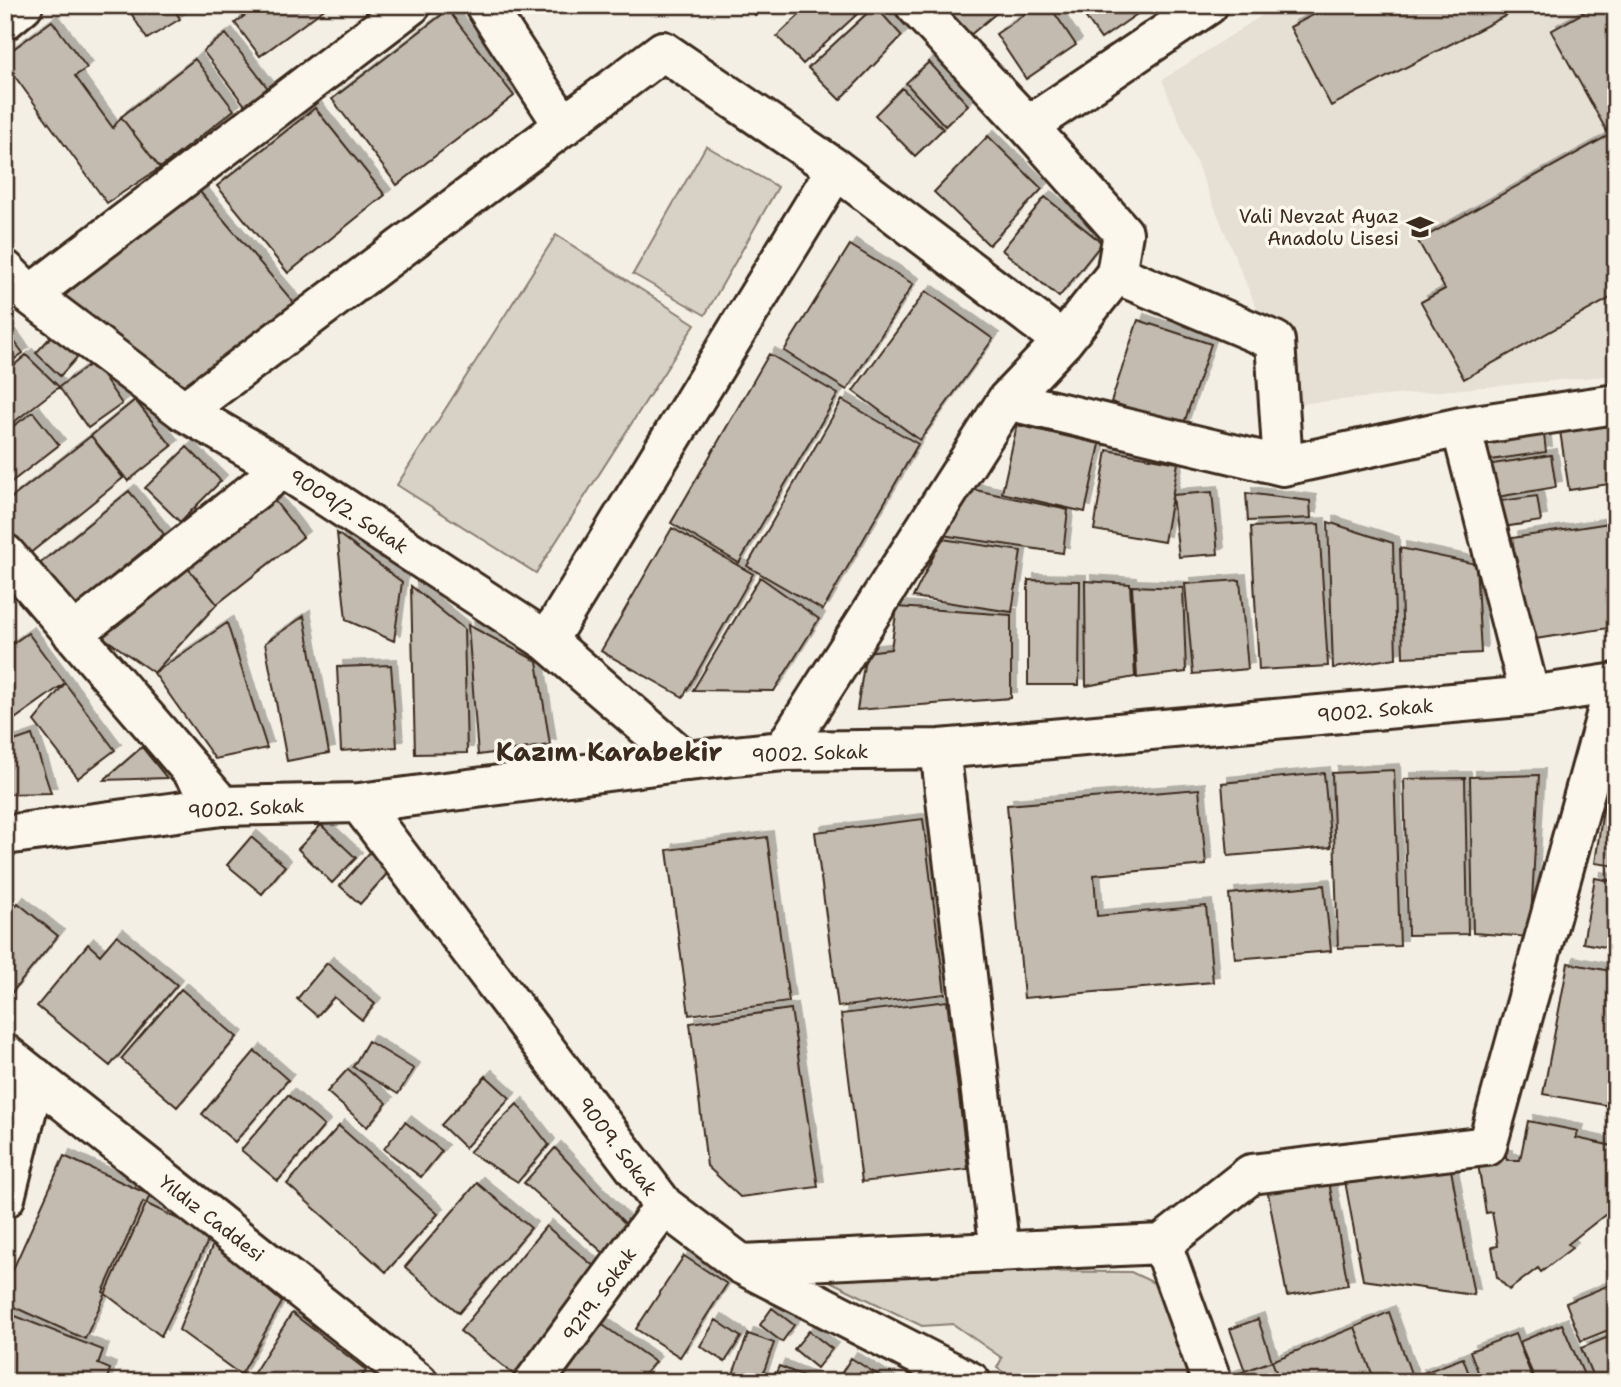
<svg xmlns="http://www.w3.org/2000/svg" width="1621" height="1387" font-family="'Shantell Sans',sans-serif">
  <defs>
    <filter id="shadow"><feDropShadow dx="6" dy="-6" stdDeviation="0" flood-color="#0004"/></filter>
  </defs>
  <rect width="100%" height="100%" fill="#f3efe4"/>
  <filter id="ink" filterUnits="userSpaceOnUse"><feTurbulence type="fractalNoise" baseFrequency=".0143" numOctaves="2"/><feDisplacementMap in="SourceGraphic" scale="14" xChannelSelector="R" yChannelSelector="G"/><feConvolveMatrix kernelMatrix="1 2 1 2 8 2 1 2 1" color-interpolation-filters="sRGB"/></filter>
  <g filter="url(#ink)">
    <path fill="#e5dfd4" d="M 1278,5 L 1616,5 L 1616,375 L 1296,404 L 1162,80 Z"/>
    <path fill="#d8d1c6" stroke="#8a7e72" stroke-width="2" d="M 706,146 L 778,187 L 705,315 L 633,274 Z
      M 556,235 L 695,324 L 536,573 L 397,485 Z
      M 807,1270 L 1131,1272 L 1167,1289 L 1200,1382 L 1018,1382 L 997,1368 L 1002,1358 L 953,1324 L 922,1326 Z"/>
    <path fill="#c3bbb0" stroke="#3b2a1e" stroke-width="2" filter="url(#shadow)" d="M 126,5 L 172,5 L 180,19 L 147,39 Z
      M 223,5 L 242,5 L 230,14 Z
      M 259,5 L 330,5 L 260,56 L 235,23 Z
      M 747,5 L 766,5 L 755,15 Z
      M 810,5 L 867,5 L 803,64 L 777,36 Z
      M 943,5 L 1006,5 L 969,36 Z
      M 1038,5 L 1049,5 L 1076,45 L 1026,79 L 996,34 Z
      M 1077,5 L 1150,5 L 1101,39 Z
      M 1332,5 L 1502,5 L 1507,15 L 1331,106 L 1290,27 Z
      M 1597,5 L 1616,5 L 1616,295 L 1464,379 L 1421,302 L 1445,289 L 1418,241 L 1609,135 L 1551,31 Z
      M 875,6 L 902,36 L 840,100 L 808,68 Z
      M 448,10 L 514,96 L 397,185 L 332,99 Z
      M 52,21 L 87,68 L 75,76 L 113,128 L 121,117 L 160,168 L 107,203 L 5,63 L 5,55 Z
      M 226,34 L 270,91 L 247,108 L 203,51 Z
      M 195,59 L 234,110 L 160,168 L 121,117 Z
      M 929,62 L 968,105 L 945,126 L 906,83 Z
      M 902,88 L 943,129 L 915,156 L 875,115 Z
      M 315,108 L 385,195 L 288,273 L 217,186 Z
      M 988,136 L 1042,189 L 989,245 L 934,192 Z
      M 195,186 L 295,304 L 174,402 L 63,297 Z
      M 1045,197 L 1102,243 L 1059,297 L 1002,250 Z
      M 850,245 L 913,284 L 847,390 L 784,351 Z
      M 926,291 L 993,339 L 920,440 L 853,391 Z
      M 1138,320 L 1211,344 L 1183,426 L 1111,402 Z
      M 5,329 L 23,353 L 5,366 Z
      M 57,330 L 81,353 L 60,376 L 36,353 Z
      M 769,354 L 838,394 L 739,563 L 671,523 Z
      M 26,355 L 59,387 L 5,429 L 5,373 Z
      M 93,362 L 122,404 L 88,428 L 59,387 Z
      M 135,400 L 172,446 L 128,481 L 91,436 Z
      M 842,400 L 918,444 L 823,610 L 747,566 Z
      M 33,412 L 59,445 L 5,487 L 5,432 Z
      M 1616,422 L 1616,483 L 1569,490 L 1560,431 Z
      M 1017,425 L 1100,444 L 1085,512 L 1002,493 Z
      M 1543,426 L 1546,452 L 1490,460 L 1486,435 Z
      M 91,436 L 123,478 L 18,563 L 5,547 L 5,503 Z
      M 187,447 L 221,481 L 180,522 L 145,488 Z
      M 1107,450 L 1178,463 L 1164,542 L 1094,530 Z
      M 1551,455 L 1556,487 L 1491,498 L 1486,465 Z
      M 971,489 L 1068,510 L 1063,553 L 942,535 Z
      M 129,491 L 164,534 L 67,613 L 32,570 Z
      M 1212,492 L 1218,554 L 1179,557 L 1172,495 Z
      M 1246,493 L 1310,501 L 1311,518 L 1248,521 Z
      M 1537,496 L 1541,521 L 1497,528 L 1493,502 Z
      M 274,500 L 303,537 L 217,604 L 188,568 Z
      M 1328,522 L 1393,543 L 1396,658 L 1333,668 Z
      M 1616,522 L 1616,627 L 1528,640 L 1512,538 Z
      M 1319,524 L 1328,666 L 1259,670 L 1251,527 Z
      M 672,528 L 753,574 L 683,697 L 601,651 Z
      M 337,533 L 402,582 L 394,641 L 346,620 Z
      M 942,539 L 1021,551 L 1012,612 L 913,597 Z
      M 1400,548 L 1476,564 L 1481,653 L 1403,657 Z
      M 188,568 L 217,604 L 154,673 L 100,635 Z
      M 760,577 L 819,619 L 774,691 L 693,690 Z
      M 1028,580 L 1080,581 L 1079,685 L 1028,685 Z
      M 1240,580 L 1248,669 L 1193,674 L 1185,584 Z
      M 1085,581 L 1130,584 L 1135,677 L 1086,686 Z
      M 411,586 L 464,629 L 467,753 L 415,754 Z
      M 1132,586 L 1183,588 L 1186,672 L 1137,678 Z
      M 897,607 L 1011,615 L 1011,698 L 857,710 L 866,652 L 891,649 Z
      M 304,616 L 329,753 L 287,761 L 265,643 Z
      M 227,623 L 267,748 L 215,759 L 154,673 Z
      M 468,625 L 537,661 L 550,745 L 478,755 Z
      M 28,633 L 65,683 L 5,726 L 5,649 Z
      M 391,665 L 397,747 L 341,751 L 337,667 Z
      M 65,683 L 115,750 L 78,778 L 34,721 Z
      M 32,735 L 51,793 L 5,794 L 5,744 Z
      M 142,747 L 167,778 L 104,780 Z
      M 1394,770 L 1400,946 L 1338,948 L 1332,773 Z
      M 1609,770 L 1616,771 L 1616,866 L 1595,863 Z
      M 1324,773 L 1331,847 L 1228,856 L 1222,783 Z
      M 1539,775 L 1530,937 L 1473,933 L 1470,777 Z
      M 1465,778 L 1468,934 L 1408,935 L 1404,779 Z
      M 1199,789 L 1206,865 L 1094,875 L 1097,916 L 1206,906 L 1213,982 L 1024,998 L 1007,805 Z
      M 923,819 L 945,994 L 838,1007 L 815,832 Z
      M 321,825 L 356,858 L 332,883 L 298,849 Z
      M 251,837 L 285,866 L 262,894 L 227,865 Z
      M 767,837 L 789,1002 L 689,1015 L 667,850 Z
      M 372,850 L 392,868 L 360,904 L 340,886 Z
      M 1595,878 L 1616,882 L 1616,949 L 1583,943 Z
      M 1324,885 L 1331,951 L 1235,959 L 1229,894 Z
      M 18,903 L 58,936 L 9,996 L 5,993 L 5,919 Z
      M 117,935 L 177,985 L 110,1066 L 37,1006 L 88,944 L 100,955 Z
      M 327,963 L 375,1004 L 362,1020 L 334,997 L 317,1016 L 297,999 Z
      M 1568,963 L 1616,972 L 1616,1107 L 1543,1094 Z
      M 181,989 L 237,1037 L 177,1107 L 121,1059 Z
      M 947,1001 L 968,1169 L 862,1182 L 841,1014 Z
      M 791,1009 L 818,1187 L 740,1197 L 707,1166 L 690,1023 Z
      M 368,1041 L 414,1069 L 398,1094 L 353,1067 Z
      M 255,1051 L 288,1080 L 235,1142 L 202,1114 Z
      M 348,1069 L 387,1103 L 367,1127 L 327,1092 Z
      M 486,1076 L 510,1098 L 465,1148 L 441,1125 Z
      M 5,1088 L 13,1092 L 5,1110 Z
      M 288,1095 L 324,1126 L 278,1181 L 241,1150 Z
      M 517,1104 L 549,1145 L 518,1182 L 469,1152 Z
      M 1528,1121 L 1578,1131 L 1576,1138 L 1613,1146 L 1616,1139 L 1616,1214 L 1614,1216 L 1610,1211 L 1568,1244 L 1572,1248 L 1541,1272 L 1538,1268 L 1509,1290 L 1497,1277 L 1492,1247 L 1498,1246 L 1492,1212 L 1486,1213 L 1477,1158 L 1506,1156 L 1507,1160 L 1520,1160 Z
      M 405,1122 L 442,1151 L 421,1177 L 384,1149 Z
      M 339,1126 L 438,1214 L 386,1272 L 287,1184 Z
      M 555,1148 L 631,1230 L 607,1256 L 524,1183 Z
      M 64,1156 L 150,1195 L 85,1339 L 5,1303 L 5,1287 Z
      M 1449,1159 L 1474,1295 L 1363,1280 L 1343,1170 Z
      M 1327,1171 L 1348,1285 L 1287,1296 L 1266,1182 Z
      M 477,1183 L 531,1228 L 459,1313 L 405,1267 Z
      M 143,1202 L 211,1235 L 161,1336 L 103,1292 Z
      M 546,1226 L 603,1274 L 518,1378 L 460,1331 Z
      M 213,1244 L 282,1302 L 241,1375 L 179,1330 Z
      M 684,1256 L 727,1284 L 680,1357 L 636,1329 Z
      M 1609,1285 L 1616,1301 L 1616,1327 L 1581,1341 L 1566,1303 Z
      M 772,1308 L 794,1325 L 782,1342 L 760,1325 Z
      M 5,1312 L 103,1350 L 98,1364 L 110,1369 L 106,1382 L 30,1382 L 5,1372 Z
      M 1389,1312 L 1414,1382 L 1375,1382 L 1355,1327 Z
      M 292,1313 L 366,1370 L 358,1382 L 248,1382 Z
      M 590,1316 L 655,1362 L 638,1382 L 544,1382 Z
      M 1258,1319 L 1272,1361 L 1245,1371 L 1230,1329 Z
      M 716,1320 L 741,1337 L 725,1362 L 700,1346 Z
      M 1562,1324 L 1587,1382 L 1536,1382 L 1519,1342 Z
      M 1355,1327 L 1375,1382 L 1280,1382 L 1272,1361 Z
      M 809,1331 L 832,1349 L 817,1368 L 794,1349 Z
      M 748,1334 L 774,1343 L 760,1382 L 730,1382 Z
      M 1515,1334 L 1534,1382 L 1482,1382 L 1470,1351 Z
      M 1616,1334 L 1616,1382 L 1595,1382 L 1581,1348 Z
      M 851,1358 L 889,1382 L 836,1382 Z
      M 1463,1358 L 1472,1382 L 1421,1382 L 1418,1375 Z
      M 1272,1361 L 1280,1382 L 1224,1382 L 1223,1379 Z
      M 779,1366 L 818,1382 L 772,1382 Z"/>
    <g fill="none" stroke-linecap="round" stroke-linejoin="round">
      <defs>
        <path id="minor" d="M 485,5 L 564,126
          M 915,5 L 1028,126 L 1123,233 L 1116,274 L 1275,341 L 1283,466 L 1461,427 L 1530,696
          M 5,20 L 23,5
          M 1028,126 L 1208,5
          M 5,270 L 30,295 L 184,411 L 283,468 L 547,641 L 686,761
          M 30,295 L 411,5
          M 1007,400 L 1283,466
          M 184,411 L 663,51 L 836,169 L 1063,341
          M 1461,427 L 1616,404
          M 5,554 L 222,806
          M 73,634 L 283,468
          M 547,641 L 836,169
          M 940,749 L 1000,1252
          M 783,751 L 1007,400 L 1063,341 L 1116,274
          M 359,803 L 664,1206 L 741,1264 L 971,1382
          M 5,835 L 222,806 L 359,803 L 686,761 L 783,751 L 940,749 L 1530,696 L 1616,683
          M 5,1198 L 35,1077
          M 743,1264 L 1162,1244
          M 534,1382 L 664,1206
          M 1212,1382 L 1162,1244 L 1251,1174 L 1487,1146 L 1615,683"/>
        <path id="major" d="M 5,1054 L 418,1382"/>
      </defs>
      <use href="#minor" stroke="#3b2a1e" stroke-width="44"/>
      <use href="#major" stroke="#3b2a1e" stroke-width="44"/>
      <use href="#minor" stroke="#fbf7ec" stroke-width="38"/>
      <use href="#major" stroke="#fbf7ec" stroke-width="38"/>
    </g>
  </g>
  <defs>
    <symbol id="school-bare" viewBox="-9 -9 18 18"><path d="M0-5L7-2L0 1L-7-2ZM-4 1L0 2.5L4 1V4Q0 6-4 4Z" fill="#3b2a1e" stroke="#fbf7ec" stroke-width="2.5" paint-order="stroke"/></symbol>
  </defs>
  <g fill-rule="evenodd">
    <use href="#school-bare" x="1401" y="208" width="38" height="38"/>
  </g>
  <g text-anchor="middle" stroke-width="7" stroke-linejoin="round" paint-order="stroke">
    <g font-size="19" fill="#3b2a1e" stroke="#fbf7ec" text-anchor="end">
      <text x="1399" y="223">Vali Nevzat Ayaz<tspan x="1399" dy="22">Anadolu Lisesi</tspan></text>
    </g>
    <g font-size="19" fill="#3b2a1e" stroke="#fbf7ec">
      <text transform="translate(349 511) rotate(33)" y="7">9009/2. Sokak</text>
      <text transform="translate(1375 710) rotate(-5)" y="7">9002. Sokak</text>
      <text transform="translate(810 753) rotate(-2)" y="7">9002. Sokak</text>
      <text transform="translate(246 808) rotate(-3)" y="7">9002. Sokak</text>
      <text transform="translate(618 1146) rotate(53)" y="7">9009. Sokak</text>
      <text transform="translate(212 1218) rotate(38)" y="7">Yıldız Caddesi</text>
      <text transform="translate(599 1294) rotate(-54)" y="7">9219. Sokak</text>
    </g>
    <g font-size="26" font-weight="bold" fill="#3b2a1e" stroke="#fbf7ec">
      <text x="609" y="761">Kazım Karabekir</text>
    </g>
  </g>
  <rect width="1621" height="1387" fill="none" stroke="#fbf7ec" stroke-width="28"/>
  <rect x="14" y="14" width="1593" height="1359" fill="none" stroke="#3b2a1e" stroke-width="2.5" filter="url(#ink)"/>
</svg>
